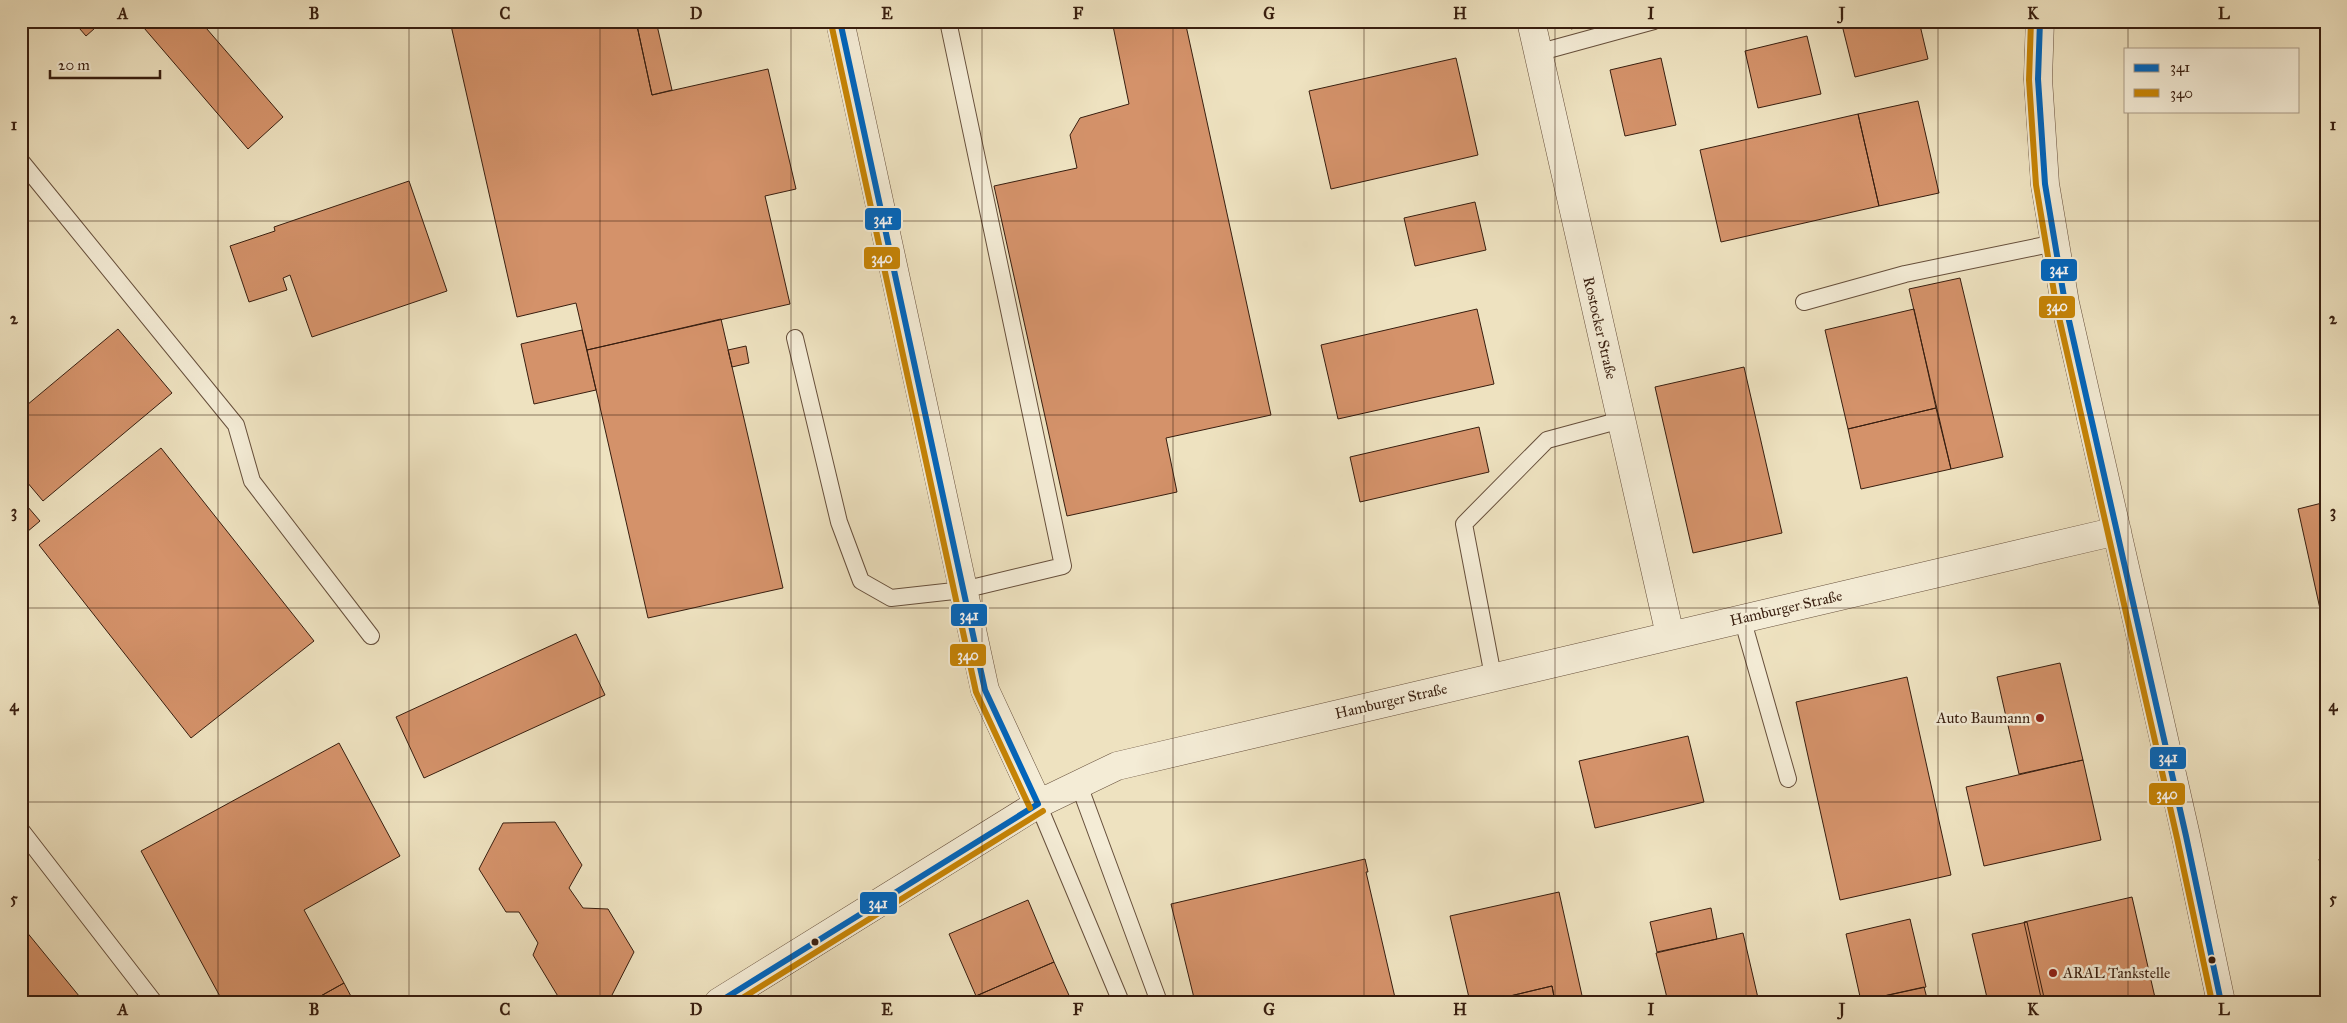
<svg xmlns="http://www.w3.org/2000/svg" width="2347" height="1023" font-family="'IM FELL Great Primer',serif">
  <rect width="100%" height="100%" fill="#eee2c0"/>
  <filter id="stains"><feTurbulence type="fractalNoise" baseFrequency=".004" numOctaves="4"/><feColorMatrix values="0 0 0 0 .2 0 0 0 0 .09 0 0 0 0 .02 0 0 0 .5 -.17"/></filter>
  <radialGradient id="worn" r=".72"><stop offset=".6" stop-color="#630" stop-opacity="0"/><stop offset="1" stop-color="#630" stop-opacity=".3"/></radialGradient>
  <path fill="#d4926a" stroke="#381e0f" d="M 73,21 L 103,21 L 86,36 Z
    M 138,21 L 200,21 L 283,117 L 248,149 Z
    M 450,21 L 636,21 L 652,95 L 768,69 L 796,189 L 765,196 L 790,304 L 587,350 L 576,303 L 517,317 Z
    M 636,21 L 656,21 L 672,90 L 652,95 Z
    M 1112,21 L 1185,21 L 1271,415 L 1166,438 L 1177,492 L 1067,516 L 994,186 L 1077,168 L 1070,135 L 1080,118 L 1129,104 Z
    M 1569,21 L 1602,21 L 1571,29 Z
    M 1841,21 L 1919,21 L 1928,59 L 1855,77 Z
    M 1807,36 L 1821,94 L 1758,108 L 1745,51 Z
    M 1456,58 L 1478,155 L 1331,189 L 1309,91 Z
    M 1661,58 L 1676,125 L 1625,136 L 1610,70 Z
    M 1918,101 L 1939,193 L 1879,206 L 1858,114 Z
    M 1858,114 L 1879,206 L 1721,242 L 1700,150 Z
    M 409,181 L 447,291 L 312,337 L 290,275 L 283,278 L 287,290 L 249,302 L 230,246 L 275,231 L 274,227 Z
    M 1475,202 L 1486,250 L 1415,266 L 1404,218 Z
    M 1960,278 L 2003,457 L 1951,469 L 1909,289 Z
    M 1477,309 L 1494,384 L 1338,419 L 1321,345 Z
    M 1914,309 L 1936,408 L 1848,429 L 1825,330 Z
    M 721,319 L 783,588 L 648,618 L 587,350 Z
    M 118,329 L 172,393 L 43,501 L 21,475 L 21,410 Z
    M 582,330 L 596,390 L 534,404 L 521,344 Z
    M 746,346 L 749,363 L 732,367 L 728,350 Z
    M 1744,367 L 1782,533 L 1693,553 L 1655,387 Z
    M 1936,408 L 1951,469 L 1861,489 L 1848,429 Z
    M 1479,427 L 1489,472 L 1360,502 L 1350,457 Z
    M 161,448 L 314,641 L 191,738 L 39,545 Z
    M 21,499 L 40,521 L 21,537 Z
    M 2326,502 L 2326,636 L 2298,509 Z
    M 576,634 L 605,695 L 424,778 L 396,717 Z
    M 2060,663 L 2083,760 L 2019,774 L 1997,677 Z
    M 1907,677 L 1951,875 L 1840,900 L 1796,702 Z
    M 1688,736 L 1704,802 L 1595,828 L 1579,761 Z
    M 339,743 L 400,856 L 304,910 L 344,983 L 310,1002 L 223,1002 L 141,851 Z
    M 2083,760 L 2101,840 L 1984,866 L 1966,787 Z
    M 555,822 L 582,865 L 569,888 L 583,908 L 608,909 L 634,952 L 611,997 L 559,998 L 533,955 L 538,943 L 519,912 L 506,912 L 479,869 L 503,823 Z
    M 2326,858 L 2326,891 L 2319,859 Z
    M 1365,859 L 1368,872 L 1366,872 L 1396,1002 L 1195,1002 L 1171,904 Z
    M 1559,892 L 1583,1000 L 1555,1002 L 1552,986 L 1485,1002 L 1470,1002 L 1450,916 Z
    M 2132,897 L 2156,1002 L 2042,1002 L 2024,922 Z
    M 1028,900 L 1054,962 L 976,996 L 949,934 Z
    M 1711,908 L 1717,939 L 1657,952 L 1650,922 Z
    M 1910,919 L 1926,987 L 1861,1001 L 1846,934 Z
    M 2027,922 L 2045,1002 L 1988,1002 L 1972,934 Z
    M 21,925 L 84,1002 L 21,1002 Z
    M 1743,933 L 1758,998 L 1740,1002 L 1668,1002 L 1656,953 Z
    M 1054,962 L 1072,1002 L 978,1002 L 976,996 Z
    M 344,983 L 354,1002 L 310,1002 Z
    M 1552,986 L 1555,1002 L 1485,1002 Z
    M 1924,987 L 1928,1002 L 1861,1001 Z"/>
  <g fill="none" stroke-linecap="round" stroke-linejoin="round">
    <defs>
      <path id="lane" d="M 1537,53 L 1654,21
        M 21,161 L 236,425 L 252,481 L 371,636
        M 1804,302 L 1905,274 L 2055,243
        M 795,338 L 839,522 L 861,581 L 891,598 L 963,590 L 1063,566 L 948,21
        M 1742,618 L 1788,779
        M 1493,676 L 1464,524 L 1547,440 L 1621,420
        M 1079,785 L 1159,1002
        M 1038,804 L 1121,1002
        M 21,830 L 154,1002"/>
      <path id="street" d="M 840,21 L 985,690 L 1038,804
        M 1531,21 L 1670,635
        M 2040,21 L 2038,79 L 2045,184 L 2065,303 L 2186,836 L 2221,1002
        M 719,1002 L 1038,804 L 1117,766 L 2117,531"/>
    </defs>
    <use href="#lane" stroke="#664f3b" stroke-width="18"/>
    <use href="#street" stroke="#664f3b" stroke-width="29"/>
    <use href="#lane" stroke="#f4ecd6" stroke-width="16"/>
    <use href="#street" stroke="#f4ecd6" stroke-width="28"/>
    <defs>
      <path id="bus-1" d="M 840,21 L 985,690 L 1038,804
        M 2040,21 L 2038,79 L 2045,184 L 2065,303 L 2186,836 L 2221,1002
        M 719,1002 L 1038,804"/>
      <path id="bus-2" d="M 2031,21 L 2029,80 L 2036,185 L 2056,304 L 2177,838 L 2212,1002
        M 831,23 L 976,692 L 1030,808
        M 736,1002 L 1043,811"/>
    </defs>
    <use href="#bus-1" stroke="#f4ecd6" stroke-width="10"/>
    <use href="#bus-2" stroke="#f4ecd6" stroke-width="10"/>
    <use href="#bus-1" stroke="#0065bd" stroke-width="6"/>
    <use href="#bus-2" stroke="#c78404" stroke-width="6"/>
  </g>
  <path fill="none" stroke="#381e0f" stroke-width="1" stroke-opacity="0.55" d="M 218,21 L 218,1002M 409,21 L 409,1002M 600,21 L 600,1002M 791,21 L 791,1002M 982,21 L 982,1002M 1173,21 L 1173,1002M 1364,21 L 1364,1002M 1555,21 L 1555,1002M 1746,21 L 1746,1002M 1938,21 L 1938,1002M 2128,21 L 2128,49M 2128,111 L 2128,1002M 21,221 L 2326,221M 21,415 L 2326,415M 21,608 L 2326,608M 21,802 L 2326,802"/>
  <g fill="#8f2418" stroke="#f4ecd6" stroke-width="2">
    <circle cx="2040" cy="718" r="5"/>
    <circle cx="2053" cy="973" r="5"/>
  </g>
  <g fill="#381e0f" stroke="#f4ecd6" stroke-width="2">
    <circle cx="815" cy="942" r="4.5"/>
    <circle cx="2212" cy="960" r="4.5"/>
  </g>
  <g text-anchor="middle" stroke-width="5" stroke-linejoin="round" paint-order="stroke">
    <g font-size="15" fill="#381e0f" stroke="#f4ecd6">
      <text transform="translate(1600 328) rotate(77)" y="5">Rostocker Straße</text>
      <text transform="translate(1786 608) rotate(-13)" y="5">Hamburger Straße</text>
      <text transform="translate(1391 701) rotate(-13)" y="5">Hamburger Straße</text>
    </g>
    <g font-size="15" fill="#381e0f" stroke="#f4ecd6" text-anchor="end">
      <text x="2030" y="723">Auto Baumann</text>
      <text x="2063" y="978" text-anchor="start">ARAL Tankstelle</text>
    </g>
  </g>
  <g stroke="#f4ecd6" stroke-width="2">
    <rect x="864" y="207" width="38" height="24" rx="5" fill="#0065bd"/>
    <rect x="863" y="246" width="38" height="24" rx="5" fill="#c78404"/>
    <rect x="2040" y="258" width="38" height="24" rx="5" fill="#0065bd"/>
    <rect x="2038" y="295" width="38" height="24" rx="5" fill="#c78404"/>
    <rect x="950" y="603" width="38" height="24" rx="5" fill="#0065bd"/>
    <rect x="949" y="643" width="38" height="24" rx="5" fill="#c78404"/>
    <rect x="2149" y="746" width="38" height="24" rx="5" fill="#0065bd"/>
    <rect x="2148" y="782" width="38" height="24" rx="5" fill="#c78404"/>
    <rect x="859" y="891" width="39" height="24" rx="5" fill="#0065bd"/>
  </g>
  <g font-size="14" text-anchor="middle" font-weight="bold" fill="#fff">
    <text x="883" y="224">341</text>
    <text x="882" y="263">340</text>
    <text x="2059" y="274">341</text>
    <text x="2057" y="311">340</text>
    <text x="969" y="620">341</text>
    <text x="968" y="660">340</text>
    <text x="2168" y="762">341</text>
    <text x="2167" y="799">340</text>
    <text x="878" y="908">341</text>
  </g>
  <rect width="2347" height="1023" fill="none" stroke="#eee2c0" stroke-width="55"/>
  <rect x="2124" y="48" width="175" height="65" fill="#f4ecd6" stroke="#a99a86"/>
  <rect x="2134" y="64" width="25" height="8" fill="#0065bd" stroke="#a99a86"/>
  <text x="2170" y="72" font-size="15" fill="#381e0f">341</text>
  <rect x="2134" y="89" width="25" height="8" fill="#c78404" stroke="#a99a86"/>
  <text x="2170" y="98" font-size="15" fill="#381e0f">340</text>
  <path d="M50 70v8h110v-8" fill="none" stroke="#381e0f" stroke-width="2.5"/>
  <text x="58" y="70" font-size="15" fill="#381e0f" stroke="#f4ecd6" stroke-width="4" paint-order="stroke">20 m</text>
  <rect x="28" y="28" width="2292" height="968" fill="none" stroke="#381e0f" stroke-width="2"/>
  <g font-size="16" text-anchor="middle" font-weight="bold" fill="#381e0f">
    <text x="123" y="19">A</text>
    <text x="314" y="19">B</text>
    <text x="505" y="19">C</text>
    <text x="696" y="19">D</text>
    <text x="887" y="19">E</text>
    <text x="1078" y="19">F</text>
    <text x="1269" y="19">G</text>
    <text x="1460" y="19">H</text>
    <text x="1651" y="19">I</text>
    <text x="1842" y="19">J</text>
    <text x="2033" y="19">K</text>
    <text x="2224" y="19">L</text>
    <text x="14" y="130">1</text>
    <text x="2333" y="130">1</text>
    <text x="14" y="324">2</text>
    <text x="2333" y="324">2</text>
    <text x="14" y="517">3</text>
    <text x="2333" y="517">3</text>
    <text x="14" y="711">4</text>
    <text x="2333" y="711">4</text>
    <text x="14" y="904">5</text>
    <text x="2333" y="904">5</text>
    <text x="123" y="1015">A</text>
    <text x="314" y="1015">B</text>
    <text x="505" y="1015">C</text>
    <text x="696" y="1015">D</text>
    <text x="887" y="1015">E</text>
    <text x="1078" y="1015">F</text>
    <text x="1269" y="1015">G</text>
    <text x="1460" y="1015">H</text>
    <text x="1651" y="1015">I</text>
    <text x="1842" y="1015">J</text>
    <text x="2033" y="1015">K</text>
    <text x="2224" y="1015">L</text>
  </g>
  <rect width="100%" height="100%" filter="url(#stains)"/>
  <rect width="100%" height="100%" fill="url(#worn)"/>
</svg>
